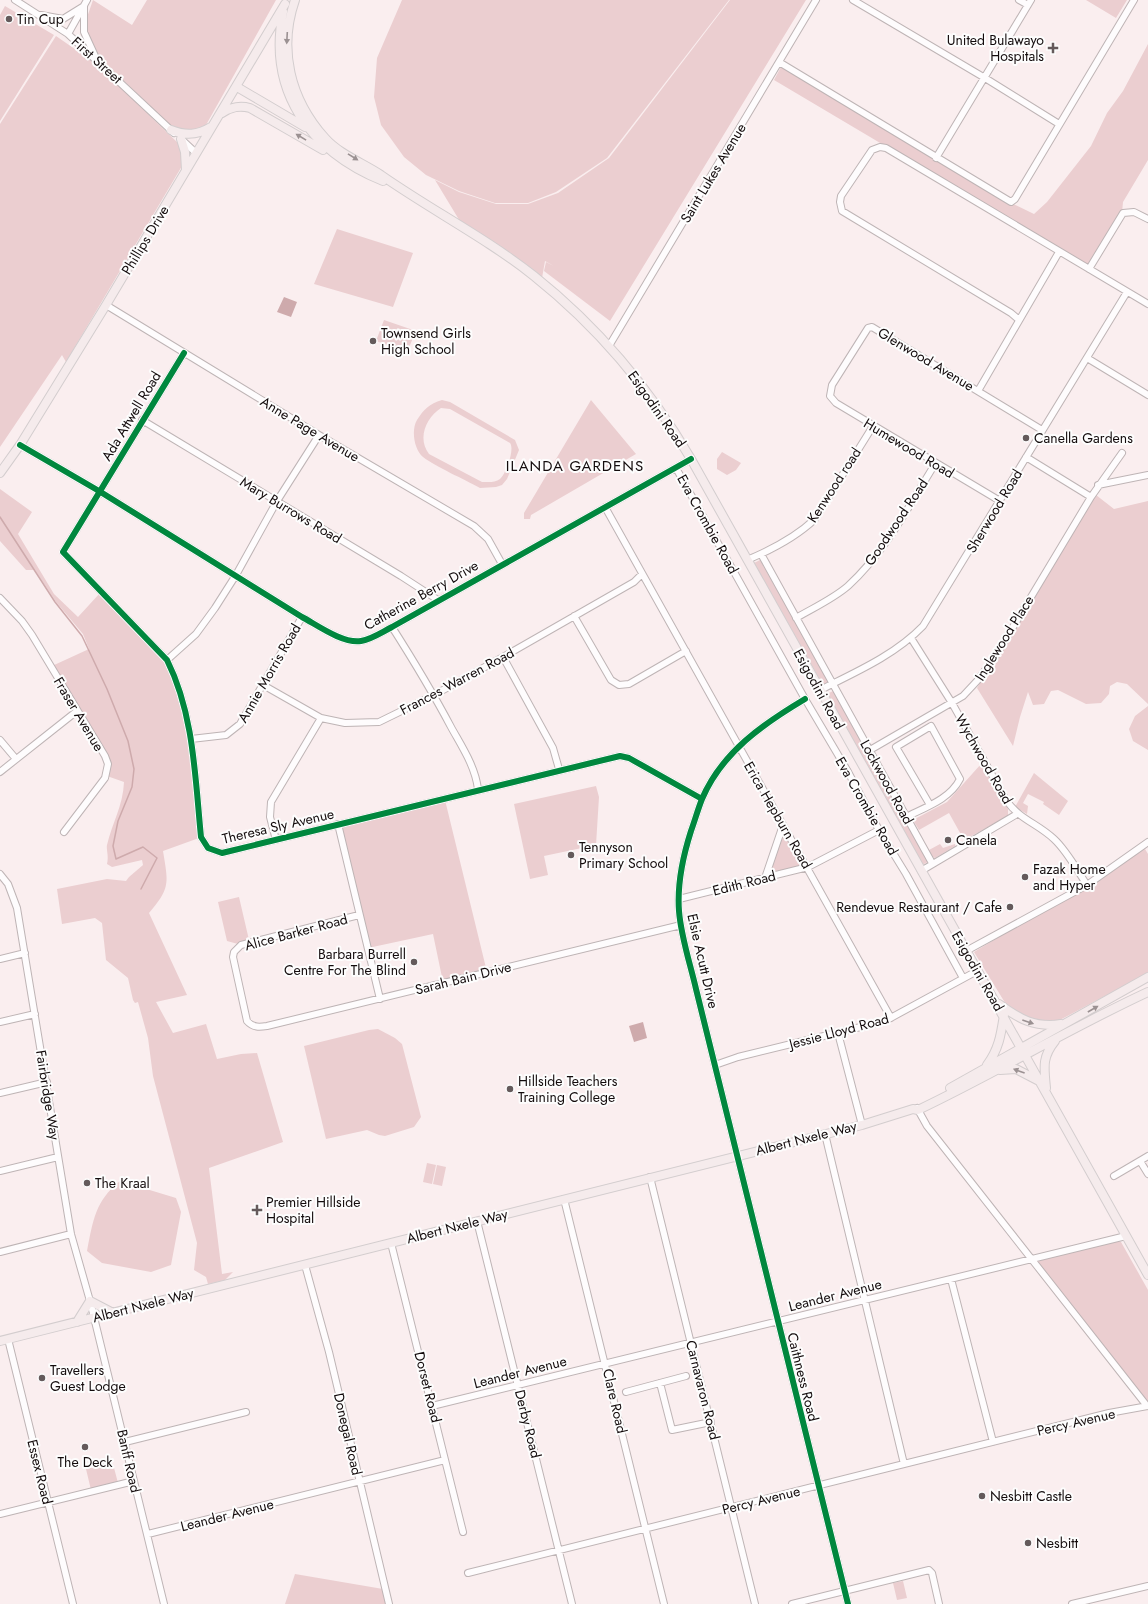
<svg xmlns="http://www.w3.org/2000/svg" width="1148" height="1604" font-family="Jost,sans-serif">
  <rect width="100%" height="100%" fill="#faeeef"/>
  <path fill="#ebced0" fill-rule="evenodd" d="M 93,0 L 132,25 L 147,0 L 276,0 L 206,125 L 191,132 L 170,125 L 98,56 L 89,42 L 85,23 Z
    M 402,0 L 729,0 L 607,158 L 556,192 L 528,203 L 495,203 L 459,191 L 426,175 L 404,157 L 381,125 L 374,97 L 377,58 Z
    M 730,0 L 806,0 L 610,321 L 544,271 L 546,262 L 554,266 L 545,261 L 542,278 L 461,223 L 435,180 L 459,192 L 496,204 L 528,204 L 558,193 L 609,158 Z
    M 1086,0 L 1127,0 L 1116,18 Z
    M 5,6 L 54,35 L 0,121 L 0,15 Z
    M 56,36 L 95,63 L 178,143 L 182,153 L 182,166 L 66,362 L 62,355 L 0,447 L 0,124 Z
    M 1148,44 L 1148,160 L 1123,202 L 1122,213 L 1089,267 L 774,80 L 782,65 L 1009,202 L 1034,214 L 1047,202 L 1091,146 L 1107,113 L 1123,91 Z
    M 337,229 L 413,253 L 393,307 L 314,284 Z
    M 384,320 L 416,331 L 407,352 L 376,341 Z
    M 442,400 L 450,402 L 515,440 L 519,450 L 507,479 L 502,485 L 496,487 L 480,488 C 464,479 436,467 423,457 C 414,449 411,430 417,420 C 424,409 429,404 442,400 ZM 441,408 L 450,409 L 510,443 C 515,449 506,474 500,479 C 495,483 488,482 482,482 L 429,454 C 417,438 426,418 441,408 Z
    M 591,400 L 636,454 L 531,515 L 530,519 L 524,519 L 524,513 Z
    M 722,452 L 741,463 L 736,470 L 727,475 L 717,469 L 717,459 Z
    M 0,489 L 32,512 L 18,534 L 54,594 L 78,617 L 100,593 L 164,661 L 173,679 L 181,707 L 187,740 L 199,838 L 163,851 C 168,882 171,888 149,913 L 187,995 L 156,1002 L 173,1033 L 206,1024 L 217,1059 L 241,1054 L 257,1053 L 283,1142 L 209,1168 L 222,1274 L 233,1272 L 225,1280 L 208,1284 L 206,1277 L 194,1270 L 197,1243 L 153,1076 L 148,1038 L 138,1002 L 135,1003 L 133,1000 L 128,978 L 106,960 L 102,923 L 95,918 L 62,924 L 57,889 L 107,879 L 126,881 L 129,877 L 143,865 L 142,860 L 112,867 L 107,864 C 109,856 106,849 107,845 C 112,823 123,806 124,782 L 107,776 L 109,764 L 52,666 L 89,649 L 83,634 L 56,602 L 35,570 L 26,570 L 0,541 Z
    M 1096,495 L 1114,509 L 1148,501 L 1148,704 L 1127,684 L 1117,682 L 1110,686 L 1109,694 L 1101,703 L 1086,704 L 1058,690 L 1051,691 L 1044,704 L 1033,705 L 1028,692 L 1020,717 L 1013,746 L 977,688 Z
    M 760,560 L 829,682 L 823,685 L 754,563 Z
    M 833,691 L 928,862 L 922,865 L 827,694 Z
    M 1148,706 L 1148,750 L 1133,741 L 1129,729 L 1135,716 Z
    M 981,764 L 1008,809 L 1008,816 L 964,840 L 949,813 L 919,830 L 913,820 L 947,802 Z
    M 1034,773 L 1068,801 L 1059,815 L 1043,804 L 1044,802 L 1028,794 L 1023,803 L 1028,806 L 1027,814 L 1015,807 Z
    M 596,786 L 599,797 L 596,845 L 544,856 L 548,875 L 530,879 L 514,804 Z
    M 445,800 L 487,972 L 443,982 L 433,934 L 368,948 L 340,831 L 346,825 Z
    M 784,829 L 806,866 L 767,876 Z
    M 940,844 L 943,848 L 955,844 L 955,846 L 935,858 L 930,856 L 924,846 L 926,845 L 929,850 Z
    M 1145,849 L 1148,854 L 1148,973 L 1058,1021 L 1031,1021 L 1007,1006 L 974,952 Z
    M 239,897 L 249,940 L 238,944 L 227,941 L 218,902 Z
    M 378,1029 L 395,1038 L 402,1044 L 421,1117 L 414,1127 L 385,1136 L 379,1135 L 367,1130 L 326,1139 L 304,1046 L 369,1030 Z
    M 427,1163 L 436,1165 L 432,1184 L 423,1182 Z
    M 437,1165 L 446,1167 L 442,1186 L 433,1184 Z
    M 120,1181 L 176,1198 L 181,1212 L 171,1265 L 151,1272 L 102,1263 L 87,1251 C 93,1221 95,1201 120,1181 Z
    M 1117,1241 L 1121,1242 L 1148,1290 L 1148,1402 L 1037,1262 L 1038,1259 Z
    M 106,1459 L 106,1462 L 113,1464 L 118,1483 L 91,1490 L 86,1469 L 95,1467 L 94,1461 Z
    M 295,1574 L 383,1589 L 386,1604 L 285,1604 Z
    M 903,1581 L 907,1598 L 897,1600 L 893,1583 Z"/>
  <path fill="#ceaaac" d="M 284,297 L 297,302 L 291,317 L 277,312 Z
    M 643,1022 L 647,1038 L 634,1042 L 629,1026 Z"/>
  <g fill="none" stroke-linecap="round" stroke-linejoin="round">
    <path stroke="#ceaaac" stroke-width="1.5" d="M 0,517 L 55,602 L 82,636 L 107,689 L 128,741 L 134,769 L 132,787 L 118,821 L 113,846 L 116,859 L 143,847 L 157,858 L 141,889"/>
    <defs>
      <path id="minor" d="M 15,0 L 68,34 L 174,133
        M 853,0 L 985,78 L 1059,124
        M 1019,0 L 1028,5
        M 84,6 L 84,32 L 95,56
        M 41,15 L 63,19 L 84,6
        M 68,34 L 87,0
        M 779,62 L 1011,202 L 1015,199 L 1134,0
        M 181,139 L 196,153
        M 936,158 L 1031,0
        M 1089,269 L 1123,213 L 1134,212 L 1148,219
        M 106,305 L 319,435 L 474,526 L 488,539 L 502,564
        M 1018,319 L 1011,313 L 842,211 L 840,202 L 841,196 L 872,150 L 880,147 L 886,148 L 1148,304
        M 609,346 L 816,0
        M 184,353 L 63,552 L 167,660 C 194,714 195,777 201,837 L 208,848 L 222,853 L 620,756 L 629,758 L 702,799
        M 1087,358 L 1148,395
        M 978,391 L 1059,252
        M 142,420 L 401,576 L 438,600
        M 20,445 L 99,491 L 302,617 C 317,625 343,644 361,641 C 372,639 382,632 392,627 L 691,459
        M 1026,457 L 1091,497
        M 676,468 L 805,699 L 847,770 L 879,830 L 906,874 L 963,978
        M 1098,485 L 1148,475
        M 1000,501 L 836,403 L 830,396 L 832,385 L 868,328 L 872,327 L 1042,430
        M 605,507 L 891,1018
        M 761,554 L 932,863
        M 747,560 C 771,550 796,537 815,519 L 873,426
        M 0,598 L 22,621 L 32,635 L 105,756 L 108,764 L 105,778 L 64,832
        M 574,616 L 611,680 L 619,685 L 629,684 L 686,651
        M 796,618 C 813,608 833,599 848,586 C 885,552 909,506 935,464
        M 392,627 C 413,660 433,693 451,727 C 462,747 475,766 478,789
        M 911,638 L 952,703 L 1006,800 C 1020,820 1037,823 1054,839 C 1067,851 1077,870 1087,885
        M 503,657 L 553,748 L 559,769
        M 167,660 L 196,634 L 215,608 L 236,575 L 277,501 L 319,435
        M 263,685 L 321,718 L 345,723 L 379,722 L 434,695 L 503,657 L 634,582 L 642,574
        M 820,690 C 856,672 895,655 923,626 L 1127,292
        M 805,699 C 763,724 722,752 702,799 C 698,809 695,820 691,831 C 683,856 677,884 679,911 C 681,937 690,963 696,989 L 848,1604
        M 191,739 L 226,735 L 240,724 L 302,617
        M 0,740 L 16,759
        M 870,750 L 963,696 L 977,681 L 995,657 L 1091,497 L 1122,453
        M 0,772 L 77,711
        M 906,817 C 926,807 950,799 960,779 L 931,726 L 896,747 L 930,805
        M 338,824 L 380,999
        M 276,840 L 270,817 L 271,802 L 321,718
        M 921,871 L 1017,814
        M 0,874 L 8,884 L 17,908 L 71,1234 L 90,1301 L 164,1604
        M 765,878 L 783,825
        M 679,899 L 808,867 L 879,830
        M 359,915 L 241,945 L 234,952 L 233,957 L 247,1021 C 253,1028 260,1027 267,1026 L 681,925
        M 966,951 L 1087,885 L 1148,842
        M 0,959 L 25,953
        M 0,1022 L 35,1014
        M 838,1033 L 862,1125
        M 715,1065 L 738,1057 L 885,1021 L 977,971
        M 0,1093 L 47,1082
        M 917,1108 L 927,1126 L 1147,1406
        M 825,1134 L 904,1464
        M 1140,1161 L 1148,1174
        M 0,1171 L 58,1157
        M 1114,1176 L 1148,1156
        M 650,1177 L 755,1604
        M 564,1199 L 664,1604
        M 477,1221 L 572,1604
        M 391,1243 L 463,1532
        M 0,1252 L 71,1234
        M 305,1265 L 329,1352 L 389,1604
        M 951,1279 L 993,1442
        M 8,1339 L 73,1604
        M 660,1383 L 672,1430 L 711,1422
        M 626,1392 L 686,1376
        M 432,1406 L 1126,1236
        M 125,1442 L 246,1412
        M 0,1514 L 134,1481
        M 148,1534 L 445,1460
        M 468,1573 L 904,1464 L 1109,1413 L 1148,1406
        M 792,1604 L 929,1570 L 932,1573 L 939,1604
        M 1072,1604 L 1148,1586"/>
      <path id="major" d="M 295,0 C 278,49 290,99 325,138 C 339,154 363,163 381,175 C 431,210 486,238 534,276 C 598,327 650,389 691,459 L 1148,1275
        M 283,12 C 267,92 310,151 383,181
        M 237,87 L 305,127
        M 222,113 C 231,107 239,105 250,108 L 323,150
        M 171,130 C 186,136 198,135 211,127
        M 181,139 L 185,152 L 186,170
        M 0,473 L 20,445 L 106,305 L 285,4
        M 999,1004 C 1019,1019 1035,1028 1061,1024
        M 987,1065 C 999,1049 1001,1034 1004,1015
        M 1000,1070 L 1016,1069 L 1041,1082
        M 950,1088 L 1148,977
        M 1046,1088 C 1044,1067 1042,1057 1055,1041
        M 77,1322 L 90,1301 L 113,1313
        M 0,1341 L 862,1125 L 913,1109 L 918,1110 C 996,1073 1070,1028 1148,992"/>
    </defs>
    <use href="#minor" stroke="#beb4b5" stroke-width="8"/>
    <use href="#major" stroke="#d3cdce" stroke-width="10"/>
    <use href="#minor" stroke="#fefcfd" stroke-width="6"/>
    <use href="#major" stroke="#f5ebec" stroke-width="8"/>
    <defs>
      <path id="cycleway" d="M 184,353 L 63,552 L 167,660 C 194,714 195,777 201,837 L 208,848 L 222,853 L 620,756 L 629,758 L 702,799
        M 20,445 L 99,491 L 302,617 C 317,625 343,644 361,641 C 372,639 382,632 392,627 L 691,459
        M 805,699 C 763,724 722,752 702,799 C 698,809 695,820 691,831 C 683,856 677,884 679,911 C 681,937 690,963 696,989 L 848,1604"/>
    </defs>
    <use href="#cycleway" stroke="#fdfdfd" stroke-width="8"/>
    <use href="#cycleway" stroke="#00873e" stroke-width="6"/>
  </g>
  <defs><path id="oneway-solid" d="M-6-.8H1V-3.2L6.5 0L1 3.2V.8H-6Z"/></defs>
  <g fill="#9b9192">
    <use href="#oneway-solid" transform="translate(287 38) rotate(93)"/>
    <use href="#oneway-solid" transform="translate(301 137) rotate(-149)"/>
    <use href="#oneway-solid" transform="translate(353 157) rotate(32)"/>
    <use href="#oneway-solid" transform="translate(1093 1009) rotate(-30)"/>
    <use href="#oneway-solid" transform="translate(1028 1022) rotate(19)"/>
    <use href="#oneway-solid" transform="translate(1019 1071) rotate(-160)"/>
  </g>
  <g fill="#645a5b" stroke="#fdfdfd" stroke-width="1.5">
    <circle cx="9" cy="19" r="4"/>
    <path d="M1051 42h4v4h4v4h-4v4h-4v-4h-4v-4h4z"/>
    <circle cx="373" cy="341" r="4"/>
    <circle cx="1026" cy="438" r="4"/>
    <circle cx="948" cy="840" r="4"/>
    <circle cx="571" cy="855" r="4"/>
    <circle cx="1025" cy="877" r="4"/>
    <circle cx="1010" cy="907" r="4"/>
    <circle cx="414" cy="962" r="4"/>
    <circle cx="510" cy="1089" r="4"/>
    <circle cx="87" cy="1183" r="4"/>
    <path d="M255 1204h4v4h4v4h-4v4h-4v-4h-4v-4h4z"/>
    <circle cx="42" cy="1378" r="4"/>
    <circle cx="85" cy="1447" r="4"/>
    <circle cx="982" cy="1496" r="4"/>
    <circle cx="1028" cy="1543" r="4"/>
  </g>
  <g text-anchor="middle" stroke-width="4" stroke-linejoin="round" paint-order="stroke">
    <g font-size="14" fill="#130b0c" stroke="#fdfdfd" text-anchor="start">
      <text x="17" y="24">Tin Cup</text>
      <text x="1044" y="45" text-anchor="end">United Bulawayo<tspan x="1044" dy="16">Hospitals</tspan></text>
      <text x="381" y="338">Townsend Girls<tspan x="381" dy="16">High School</tspan></text>
      <text x="1034" y="443">Canella Gardens</text>
      <text x="956" y="845">Canela</text>
      <text x="579" y="852">Tennyson<tspan x="579" dy="16">Primary School</tspan></text>
      <text x="1033" y="874">Fazak Home<tspan x="1033" dy="16">and Hyper</tspan></text>
      <text x="1002" y="912" text-anchor="end">Rendevue Restaurant / Cafe</text>
      <text x="406" y="959" text-anchor="end">Barbara Burrell<tspan x="406" dy="16">Centre For The Blind</tspan></text>
      <text x="518" y="1086">Hillside Teachers<tspan x="518" dy="16">Training College</tspan></text>
      <text x="95" y="1188">The Kraal</text>
      <text x="266" y="1207">Premier Hillside<tspan x="266" dy="16">Hospital</tspan></text>
      <text x="50" y="1375">Travellers<tspan x="50" dy="16">Guest Lodge</tspan></text>
      <text x="85" y="1467" text-anchor="middle">The Deck</text>
      <text x="990" y="1501">Nesbitt Castle</text>
      <text x="1036" y="1548">Nesbitt</text>
    </g>
    <g font-size="14" fill="#130b0c" stroke="#fdfdfd">
      <text transform="translate(97 60) rotate(42)" y="5">First Street</text>
      <text transform="translate(713 173) rotate(-59)" y="5">Saint Lukes Avenue</text>
      <text transform="translate(145 240) rotate(-59)" y="5">Phillips Drive</text>
      <text transform="translate(926 359) rotate(31)" y="5">Glenwood Avenue</text>
      <text transform="translate(657 409) rotate(55)" y="5">Esigodini Road</text>
      <text transform="translate(131 416) rotate(-59)" y="5">Ada Attwell Road</text>
      <text transform="translate(310 429) rotate(31)" y="5">Anne Page Avenue</text>
      <text transform="translate(909 448) rotate(31)" y="5">Humewood Road</text>
      <text transform="translate(834 485) rotate(-57)" y="5">Kenwood road</text>
      <text transform="translate(291 510) rotate(31)" y="5">Mary Burrows Road</text>
      <text transform="translate(994 511) rotate(-59)" y="5">Sherwood Road</text>
      <text transform="translate(896 522) rotate(-56)" y="5">Goodwood Road</text>
      <text transform="translate(708 524) rotate(61)" y="5">Eva Crombie Road</text>
      <text transform="translate(421 595) rotate(-29)" y="5">Catherine Berry Drive</text>
      <text transform="translate(1004 638) rotate(-58)" y="5">Inglewood Place</text>
      <text transform="translate(269 673) rotate(-60)" y="5">Annie Morris Road</text>
      <text transform="translate(457 681) rotate(-28)" y="5">Frances Warren Road</text>
      <text transform="translate(819 689) rotate(61)" y="5">Esigodini Road</text>
      <text transform="translate(79 714) rotate(59)" y="5">Fraser Avenue</text>
      <text transform="translate(984 759) rotate(60)" y="5">Wychwood Road</text>
      <text transform="translate(887 782) rotate(61)" y="5">Lockwood Road</text>
      <text transform="translate(867 806) rotate(60)" y="5">Eva Crombie Road</text>
      <text transform="translate(778 815) rotate(60)" y="5">Erica Hepburn Road</text>
      <text transform="translate(278 826) rotate(-13)" y="5">Theresa Sly Avenue</text>
      <text transform="translate(744 883) rotate(-14)" y="5">Edith Road</text>
      <text transform="translate(296 932) rotate(-15)" y="5">Alice Barker Road</text>
      <text transform="translate(703 961) rotate(77)" y="5">Elsie Acutt Drive</text>
      <text transform="translate(978 971) rotate(60)" y="5">Esigodini Road</text>
      <text transform="translate(463 978) rotate(-14)" y="5">Sarah Bain Drive</text>
      <text transform="translate(839 1031) rotate(-15)" y="5">Jessie Lloyd Road</text>
      <text transform="translate(48 1095) rotate(81)" y="5">Fairbridge Way</text>
      <text transform="translate(806 1138) rotate(-14)" y="5">Albert Nxele Way</text>
      <text transform="translate(457 1226) rotate(-14)" y="5">Albert Nxele Way</text>
      <text transform="translate(835 1295) rotate(-14)" y="5">Leander Avenue</text>
      <text transform="translate(143 1305) rotate(-14)" y="5">Albert Nxele Way</text>
      <text transform="translate(520 1372) rotate(-14)" y="5">Leander Avenue</text>
      <text transform="translate(803 1377) rotate(76)" y="5">Caithness Road</text>
      <text transform="translate(428 1387) rotate(76)" y="5">Dorset Road</text>
      <text transform="translate(703 1390) rotate(76)" y="5">Carnavaron Road</text>
      <text transform="translate(615 1401) rotate(77)" y="5">Clare Road</text>
      <text transform="translate(1076 1422) rotate(-13)" y="5">Percy Avenue</text>
      <text transform="translate(528 1424) rotate(76)" y="5">Derby Road</text>
      <text transform="translate(348 1434) rotate(77)" y="5">Donegal Road</text>
      <text transform="translate(129 1461) rotate(77)" y="5">Banff Road</text>
      <text transform="translate(40 1472) rotate(76)" y="5">Essex Road</text>
      <text transform="translate(761 1500) rotate(-14)" y="5">Percy Avenue</text>
      <text transform="translate(227 1515) rotate(-14)" y="5">Leander Avenue</text>
    </g>
    <g font-size="15" letter-spacing="1" fill="#130b0c" stroke="#fdfdfd">
      <text x="575" y="471">ILANDA GARDENS</text>
    </g>
  </g>
</svg>
